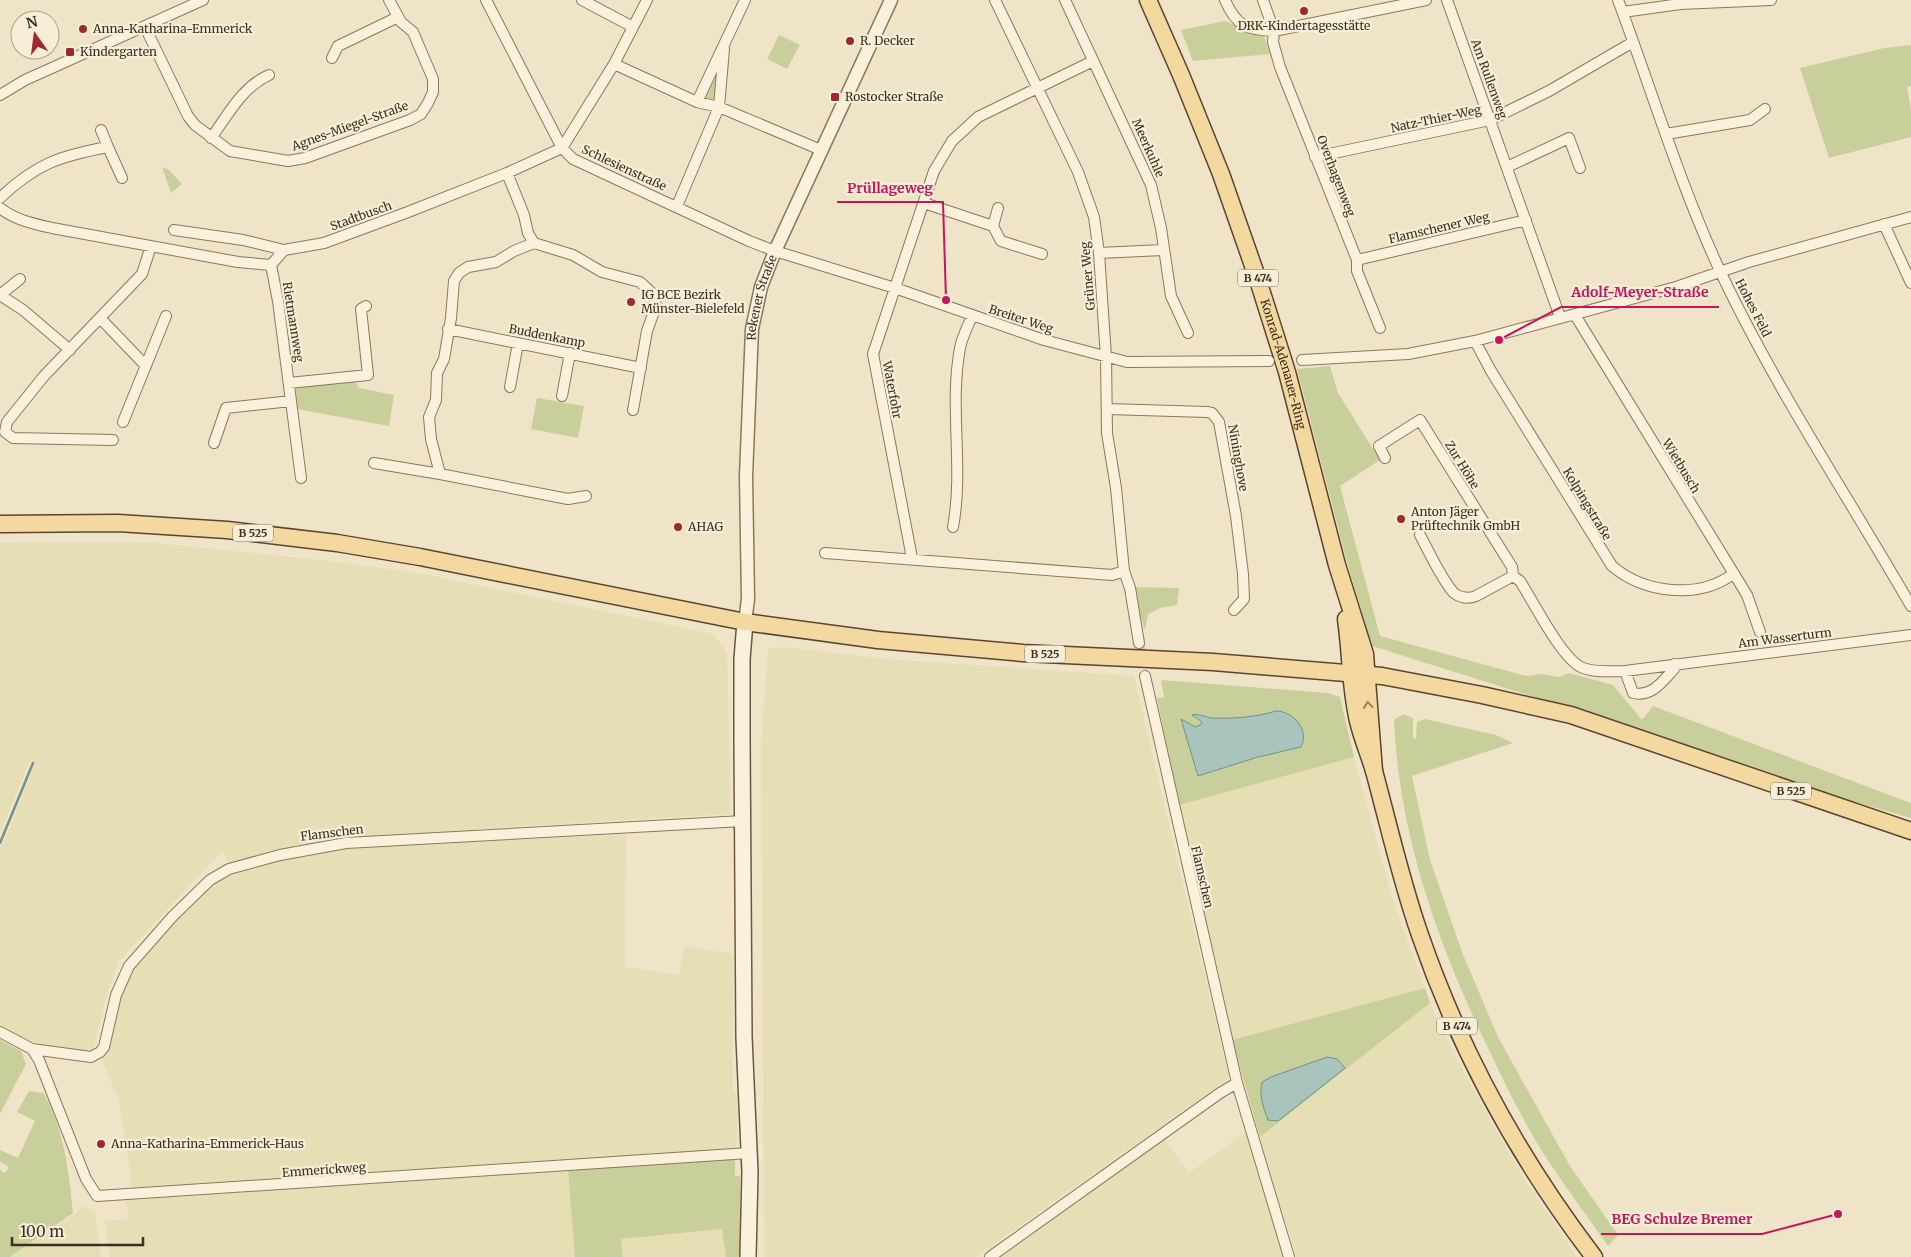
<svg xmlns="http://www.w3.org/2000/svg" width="1911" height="1257" font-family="Merriweather,serif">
  <rect width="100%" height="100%" fill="#f0e4c8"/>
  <path fill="#e6deb5" d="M 76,542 L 155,543 L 322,560 L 423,574 L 713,634 L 727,653 L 731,814 L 476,829 L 480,842 L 626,834 L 625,967 L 679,975 L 684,946 L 733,954 L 733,1091 L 737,1095 L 737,1149 L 133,1192 L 119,1100 L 101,1058 L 106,1051 L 123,984 L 137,962 L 208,885 L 232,871 L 222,851 L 119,961 L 107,994 L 93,1049 L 86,1053 L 47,1047 L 0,1028 L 0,851 L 35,763 L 30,761 L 0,833 L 0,543 Z
    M 785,647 L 885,659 L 1134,676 L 1229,1078 L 976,1257 L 764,1257 L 761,745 L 768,649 Z
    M 1354,757 L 1393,901 L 1425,988 L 1232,1040 L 1179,805 Z
    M 1430,1003 L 1457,1059 L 1488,1116 L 1522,1175 L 1577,1257 L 1296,1257 L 1260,1137 Z
    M 1246,1132 L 1258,1166 L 1284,1257 L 996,1257 L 1164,1139 L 1189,1173 Z
    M 568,1170 L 575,1257 L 110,1257 L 105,1221 L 129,1219 L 125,1200 Z
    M 86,1206 L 95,1212 L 101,1257 L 10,1257 Z
    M 722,1229 L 726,1257 L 623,1257 L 621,1239 Z"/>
  <path fill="#c9cf9b" d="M 1225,21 L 1264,36 L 1270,54 L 1193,61 L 1181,30 Z
    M 779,35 L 800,45 L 787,69 L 767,59 Z
    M 1911,45 L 1911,86 L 1907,87 L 1911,111 L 1911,137 L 1829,158 L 1800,68 L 1884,48 Z
    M 721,62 L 715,100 L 703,98 Z
    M 162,167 L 169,170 L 182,184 L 171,193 Z
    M 1330,366 L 1338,393 L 1380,460 L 1340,486 L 1380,636 L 1526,676 L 1543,674 L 1559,677 L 1569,673 L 1613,685 L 1642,720 L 1653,706 L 1911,803 L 1911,818 L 1831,795 L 1639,730 L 1372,646 L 1348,566 L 1297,369 Z
    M 355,381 L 359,388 L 394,395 L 389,426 L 297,409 L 296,388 Z
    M 537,398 L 584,406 L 578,438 L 531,429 Z
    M 1132,587 L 1179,588 L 1177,605 L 1160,608 L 1148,614 L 1145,630 Z
    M 1161,680 L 1328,693 L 1340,697 L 1354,757 L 1179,805 L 1157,698 L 1164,697 Z
    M 1403,714 L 1413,718 L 1413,739 L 1416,738 L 1417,722 L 1425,719 L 1496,735 L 1513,743 L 1412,776 L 1430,860 L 1462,952 L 1498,1037 L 1570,1166 L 1618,1235 L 1608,1246 C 1588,1217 1566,1188 1547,1159 C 1525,1125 1507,1088 1490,1052 C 1439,947 1399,837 1394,720 Z
    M 1425,988 L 1430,1003 L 1260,1137 L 1232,1040 Z
    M 0,1040 L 21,1051 L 26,1064 L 0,1114 Z
    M 29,1091 L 44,1093 C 64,1131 69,1171 73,1213 L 10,1257 L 0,1257 L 0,1170 L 5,1173 L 9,1167 L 0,1162 L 0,1150 L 18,1158 L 35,1121 L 17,1112 Z
    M 735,1158 L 735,1176 L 740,1176 L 740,1257 L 726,1257 L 722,1229 L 621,1239 L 623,1257 L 575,1257 L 568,1170 Z"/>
  <path fill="#a9c4bc" stroke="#6f938a" d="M 1276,711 C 1293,711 1310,730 1301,747 L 1258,757 L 1198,776 L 1181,719 L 1195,727 L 1202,724 L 1201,721 L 1192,715 C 1199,713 1204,717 1212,718 C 1233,719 1256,717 1276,711 Z
    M 1327,1057 L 1337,1059 L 1345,1068 L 1278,1121 L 1268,1120 C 1263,1107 1259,1096 1262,1082 L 1271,1077 Z"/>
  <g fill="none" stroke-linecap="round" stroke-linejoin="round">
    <path stroke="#6f938a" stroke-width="2.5" d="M 0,843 L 33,763"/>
    <path stroke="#ccc0a6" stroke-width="10" stroke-dasharray="10 5" stroke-linecap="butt" d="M 1139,643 L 1145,676"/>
    <defs>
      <path id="minor" d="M 486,0 L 562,148 L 573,159 L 749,241 L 775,251 L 895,288 L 1044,340 L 1127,362 L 1269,361
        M 582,0 L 633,27
        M 995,0 L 1078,172 L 1094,217 L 1099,253 L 1106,357 L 1107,433 L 1116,488 L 1124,571 L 1130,588 L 1139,643
        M 1065,0 L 1151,185 L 1161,228 L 1171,296 L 1188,333
        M 1225,0 C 1236,26 1247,30 1274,31 L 1426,0
        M 1263,0 L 1274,31 L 1273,42 L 1280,67 L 1357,260 L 1357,271 L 1380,328
        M 1447,0 L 1560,317
        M 1618,0 C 1652,91 1680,185 1721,273 C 1776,389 1847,495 1911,606
        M 1623,12 L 1680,4 L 1771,0
        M 145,27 L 188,116 L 195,125 L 230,151 L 288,161 L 305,158 L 410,120 L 421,114 L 428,103 L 433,92 L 433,79 L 413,32 L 401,22 L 389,0
        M 332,58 L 338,46 L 398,17
        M 614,64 L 697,102 L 719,107 L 821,150
        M 0,95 L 25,80 L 203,0
        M 697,102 L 745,0
        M 101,130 L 108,147
        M 1666,134 L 1750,120 L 1765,109
        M 211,138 C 228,115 242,87 269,75
        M 1315,157 L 1490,120 L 1549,91 L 1633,42
        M 1507,167 L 1569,138 L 1580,168
        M 507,173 L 524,215 L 528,233 L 534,243 L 514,251 L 496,262 L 468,267 L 459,273 L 454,281 L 451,318 L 444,359 L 437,373 L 436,400 L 429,417 L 431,439 L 440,474 L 568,499 L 586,496
        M 0,198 C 36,164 59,156 108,147 L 122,178
        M 924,203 L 993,226 L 1001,241 L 1042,254
        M 677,206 L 719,107 L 724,49
        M 0,208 C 15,220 34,224 52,228 L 238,262 L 271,265
        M 1884,224 L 1911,283
        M 993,226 L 998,208
        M 174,230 L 243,240 L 284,250
        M 534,243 L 573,255 L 602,272 L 640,282 L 654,295 L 656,306 L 647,331 L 633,410
        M 1099,253 L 1163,250
        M 1357,260 L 1526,220
        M 271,265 L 284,250 L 324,243 L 408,212 L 507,173 L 562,148 L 614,64 L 647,0
        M 271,265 L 278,301 L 301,478
        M 0,295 L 23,310 L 70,350
        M 0,295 L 20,279
        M 1575,315 L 1747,595 L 1760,632
        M 100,318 L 146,366
        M 448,329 L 641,368
        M 1475,341 L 1491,371 L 1612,566 C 1644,593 1698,600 1733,574
        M 1302,360 L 1408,354 L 1475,341 L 1676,287 L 1749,262 L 1911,217
        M 289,383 L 368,375 L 361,309 L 366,306
        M 510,387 L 518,343
        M 562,396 L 570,353
        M 1107,409 L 1207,412 L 1212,413 L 1219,422 L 1236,516 L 1243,574 L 1244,599 L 1234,610
        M 123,422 L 166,316
        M 5,432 L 7,422 L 44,376 L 142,274 L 151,246
        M 5,432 L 13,438 L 113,440
        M 214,443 L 226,408 L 291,401
        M 1385,458 L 1379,446 L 1420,420 L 1512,567 L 1513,576 L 1520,581 C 1533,601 1562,660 1583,668 C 1596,673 1611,671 1625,671 L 1911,635
        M 374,463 L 440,474
        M 953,527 C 964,468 949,407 960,348 C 962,337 968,326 972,316
        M 1420,535 C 1428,550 1443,582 1454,593 C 1460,598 1469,599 1476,596 L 1513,576
        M 825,553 L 1112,575 L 1124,571
        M 912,558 L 873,354 L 934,171 L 952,141 L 978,117 L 1093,61
        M 1625,671 L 1633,693 C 1652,697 1662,682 1674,669 L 1674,664
        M 1145,676 L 1237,1083
        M 0,1032 L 32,1049 L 39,1060 L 86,1179 L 97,1196 L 749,1153
        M 32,1049 L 91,1057 L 100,1052 L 104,1047 L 116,995 L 129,966 L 173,916 L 210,880 L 229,869 L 280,855 L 346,843 L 743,821
        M 990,1257 L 1220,1093 L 1237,1083 L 1289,1257"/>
      <g id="tertiary">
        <path id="s1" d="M 745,622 L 748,599 L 746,476 L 752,329 L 761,287 L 775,251 L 891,0"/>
      </g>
      <path id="secondary" d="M 745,622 L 742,659 L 742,740 L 744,1037 L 750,1172 L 748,1257"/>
      <g id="primary">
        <path id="s2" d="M 1148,0 L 1181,75 L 1221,174 L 1257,277 L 1287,372 L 1337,565 L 1365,654 L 1374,771"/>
        <path d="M 0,524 L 118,523 L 227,530 L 337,543 L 420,557 L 745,622 L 878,640 L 1023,653 L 1213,662 L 1382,676 L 1482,695 L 1571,715 L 1911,831"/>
        <path d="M 1346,619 C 1351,653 1350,687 1358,721 C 1362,738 1369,754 1374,771 C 1389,826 1401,881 1420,935 C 1460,1051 1520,1160 1594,1257"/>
      </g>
    </defs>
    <use href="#minor" stroke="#8d765c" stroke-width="12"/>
    <use href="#tertiary" stroke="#8d765c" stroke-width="15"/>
    <use href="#secondary" stroke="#6f573f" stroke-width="18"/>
    <use href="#primary" stroke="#5b4430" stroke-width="19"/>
    <use href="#minor" stroke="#faf1dc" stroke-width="10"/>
    <use href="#tertiary" stroke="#faf1dc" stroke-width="12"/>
    <use href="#secondary" stroke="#faf1dc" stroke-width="15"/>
    <use href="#primary" stroke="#f3d9a0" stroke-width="16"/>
  </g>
  <defs><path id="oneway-chevron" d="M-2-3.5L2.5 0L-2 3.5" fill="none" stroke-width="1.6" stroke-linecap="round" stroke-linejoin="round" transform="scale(1.25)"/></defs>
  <use stroke="#988460" href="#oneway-chevron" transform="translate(1368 705) rotate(-95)"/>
  <g fill="#9e2a2b" stroke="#f7eed8" stroke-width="2">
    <circle cx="1304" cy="11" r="5"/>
    <circle cx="83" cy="29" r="5"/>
    <circle cx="850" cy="41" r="5"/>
    <rect x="65" y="47" width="10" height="10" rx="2.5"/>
    <rect x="830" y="92" width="10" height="10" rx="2.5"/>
    <circle cx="631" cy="302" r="5"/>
    <circle cx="1401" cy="519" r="5"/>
    <circle cx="678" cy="527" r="5"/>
    <circle cx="101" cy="1144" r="5"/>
  </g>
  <g text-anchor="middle" stroke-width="4.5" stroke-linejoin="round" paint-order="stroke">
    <g fill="#f7eed8" stroke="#756857" stroke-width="1">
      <rect x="1238" y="269.5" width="40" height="17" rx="4"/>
      <rect x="233" y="524.5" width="40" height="17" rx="4"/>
      <rect x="1025" y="645.5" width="40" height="17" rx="4"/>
      <rect x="1771" y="782.5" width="40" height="17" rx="4"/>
      <rect x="1437" y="1017.5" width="40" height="17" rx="4"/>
    </g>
    <g font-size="11" font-weight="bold" fill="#3d2e20">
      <text x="1258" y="282">B 474</text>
      <text x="253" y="537">B 525</text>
      <text x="1045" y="658">B 525</text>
      <text x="1791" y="795">B 525</text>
      <text x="1457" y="1030">B 474</text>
    </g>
    <g font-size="12" fill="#3d2e20" stroke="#f7eed8" text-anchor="start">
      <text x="1304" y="30" text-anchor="middle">DRK-Kindertagesstätte</text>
      <text x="93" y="33">Anna-Katharina-Emmerick</text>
      <text x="860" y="45">R. Decker</text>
      <text x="80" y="56">Kindergarten</text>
      <text x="845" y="101">Rostocker Straße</text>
      <text x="641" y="299">IG BCE Bezirk<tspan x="641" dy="14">Münster-Bielefeld</tspan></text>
      <text x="1411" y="516">Anton Jäger<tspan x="1411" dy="14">Prüftechnik GmbH</tspan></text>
      <text x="688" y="531">AHAG</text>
      <text x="111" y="1148">Anna-Katharina-Emmerick-Haus</text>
    </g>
    <g font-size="12" fill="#3d2e20" stroke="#f7eed8">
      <text transform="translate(1489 79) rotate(70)" y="4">Am Rullenweg</text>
      <text transform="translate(1436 119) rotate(-12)" y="4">Natz-Thier-Weg</text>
      <text transform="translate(350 126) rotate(-20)" y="4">Agnes-Miegel-Straße</text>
      <text transform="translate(1148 148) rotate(66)" y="4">Meerkuhle</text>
      <text transform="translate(624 168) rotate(25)" y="4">Schlesienstraße</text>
      <text transform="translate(1336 176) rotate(69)" y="4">Overhagenweg</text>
      <text transform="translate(361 216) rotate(-20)" y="4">Stadtbusch</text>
      <text transform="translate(1439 228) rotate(-13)" y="4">Flamschener Weg</text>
      <text transform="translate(1088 276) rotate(-95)" y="4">Grüner Weg</text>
      <text dy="4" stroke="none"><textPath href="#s1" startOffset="326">Rekener Straße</textPath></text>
      <text transform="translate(1753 308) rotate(63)" y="4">Hohes Feld</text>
      <text transform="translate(1021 319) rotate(18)" y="4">Breiter Weg</text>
      <text transform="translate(293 322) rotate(81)" y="4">Rietmannweg</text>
      <text transform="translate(547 336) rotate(11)" y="4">Buddenkamp</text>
      <text dy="4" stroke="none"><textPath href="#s2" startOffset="389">Konrad-Adenauer-Ring</textPath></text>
      <text transform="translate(892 390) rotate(79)" y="4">Waterfohr</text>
      <text transform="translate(1238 458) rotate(80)" y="4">Nininghove</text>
      <text transform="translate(1462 465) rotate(58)" y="4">Zur Höhe</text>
      <text transform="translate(1681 466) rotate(59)" y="4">Wietbusch</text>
      <text transform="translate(1587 504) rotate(59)" y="4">Kolpingstraße</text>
      <text transform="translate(1785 638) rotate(-7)" y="4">Am Wasserturm</text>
      <text transform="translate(332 833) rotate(-7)" y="4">Flamschen</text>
      <text transform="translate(1202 877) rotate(77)" y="4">Flamschen</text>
      <text transform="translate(324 1170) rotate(-4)" y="4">Emmerickweg</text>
    </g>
  </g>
  <path fill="none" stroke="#c2185b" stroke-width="2" d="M946 300L943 202H837M1499 340L1561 307H1719M1838 1214L1762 1234H1601"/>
  <g fill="#c2185b" stroke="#f7eed8" stroke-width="2">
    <circle cx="946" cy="300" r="5"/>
    <circle cx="1499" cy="340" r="5"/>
    <circle cx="1838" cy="1214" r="5"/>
  </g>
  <g font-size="14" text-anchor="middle" font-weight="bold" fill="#c2185b" stroke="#f7eed8" stroke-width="4.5" stroke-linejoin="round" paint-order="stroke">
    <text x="890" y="193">Prüllageweg</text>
    <text x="1640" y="297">Adolf-Meyer-Straße</text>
    <text x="1682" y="1224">BEG Schulze Bremer</text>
  </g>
  <g transform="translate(35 35) rotate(346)"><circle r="24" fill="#f7eed8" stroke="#ada18e"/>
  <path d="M0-4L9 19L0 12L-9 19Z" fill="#9e2a2b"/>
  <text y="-8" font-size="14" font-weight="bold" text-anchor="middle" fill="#3d2e20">N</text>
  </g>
  <path d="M12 1237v8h131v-8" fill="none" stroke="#3d2e20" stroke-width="2.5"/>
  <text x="20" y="1237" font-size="15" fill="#3d2e20" stroke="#f7eed8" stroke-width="4" paint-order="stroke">100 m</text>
</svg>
